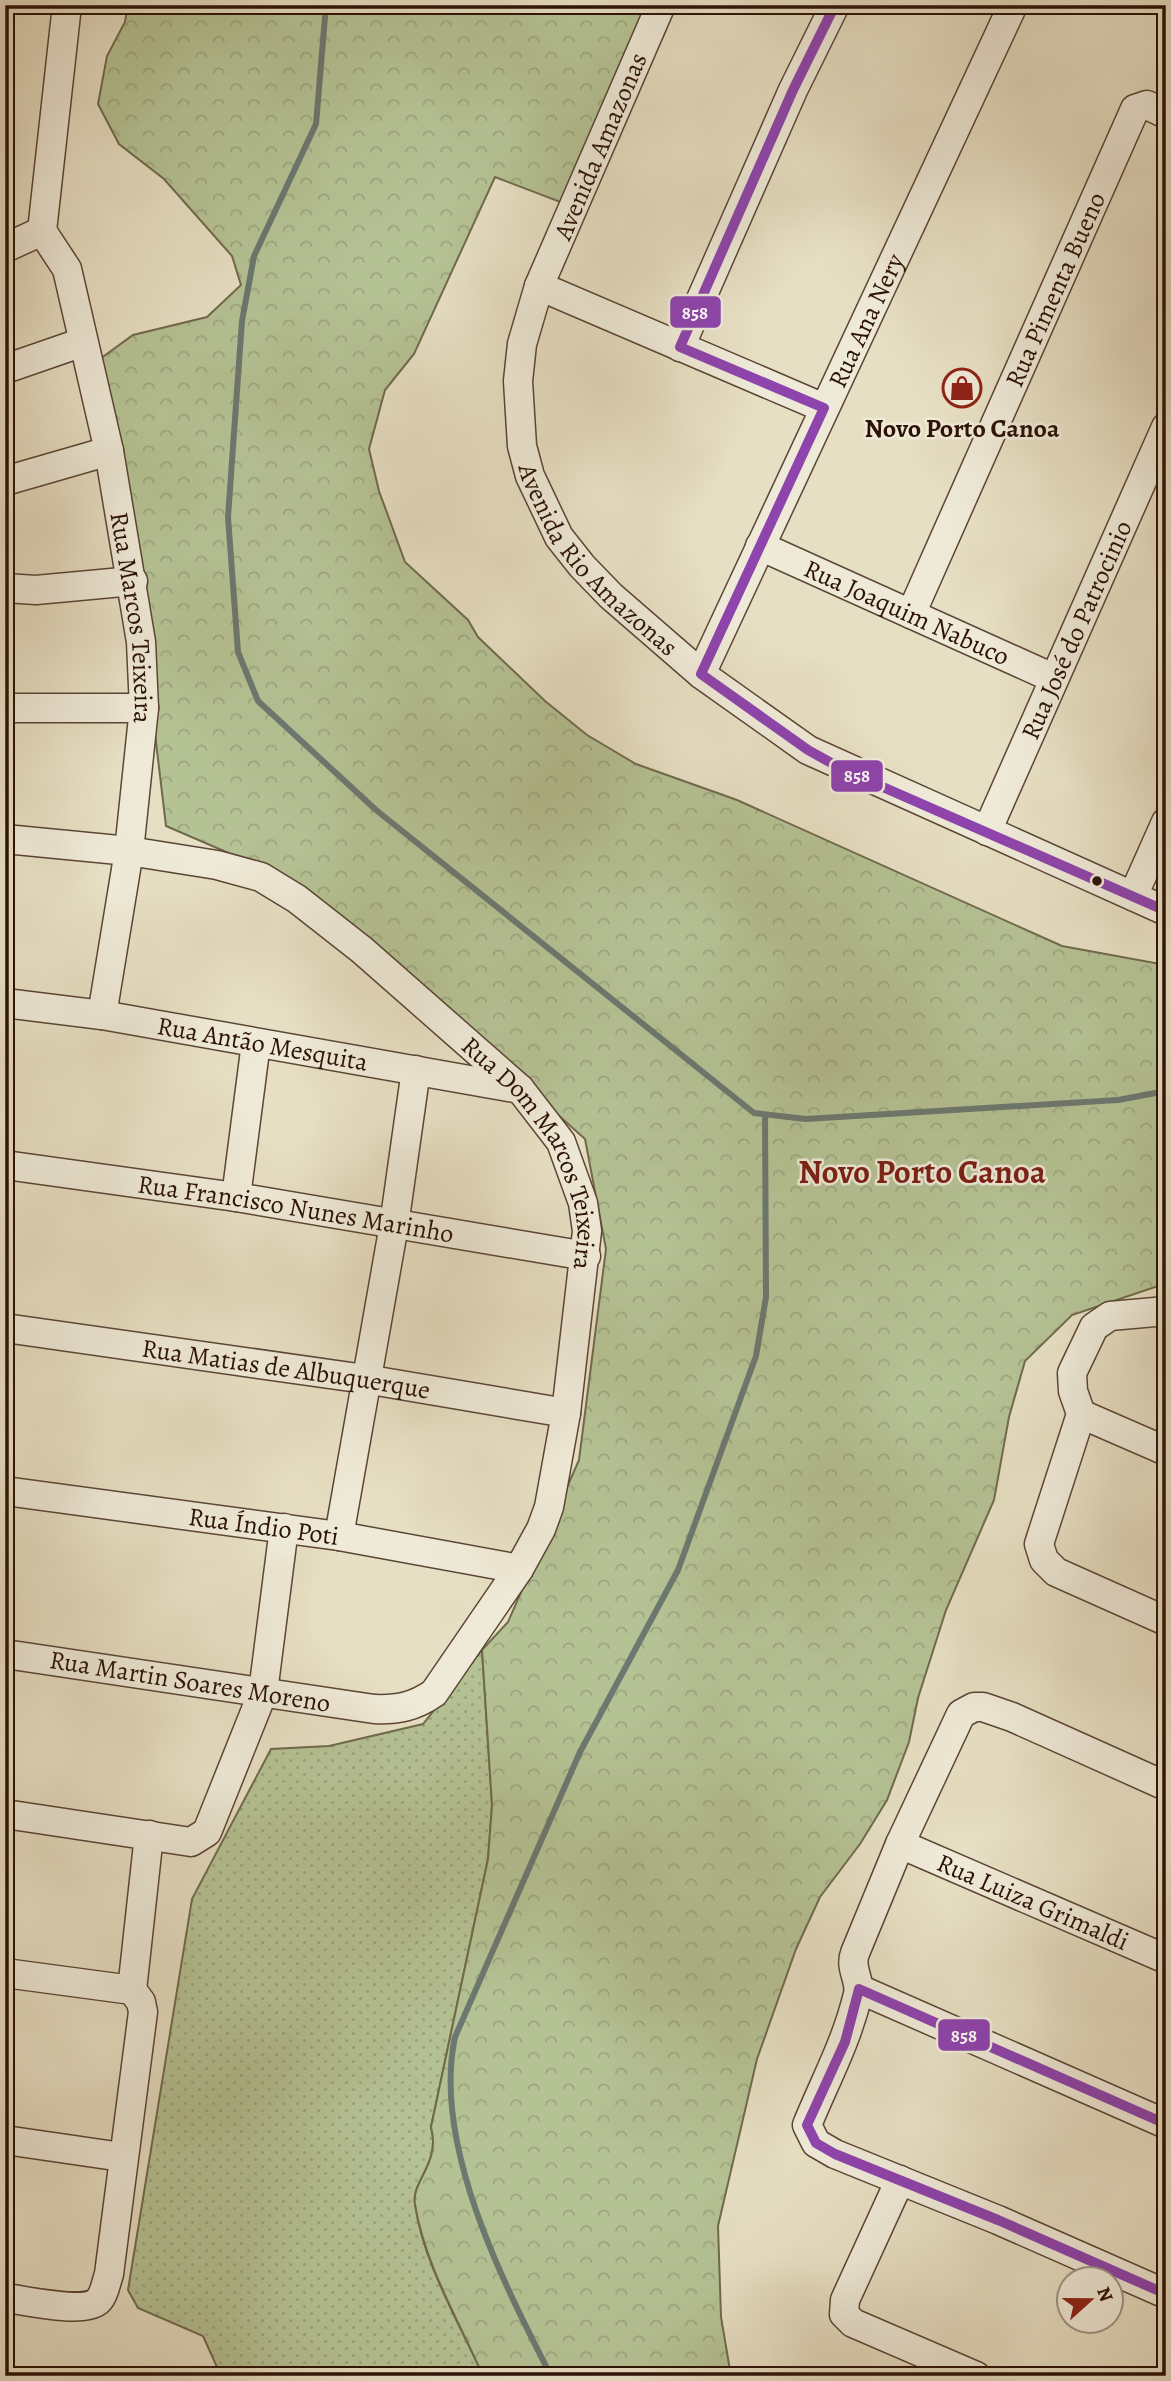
<svg xmlns="http://www.w3.org/2000/svg" width="1171" height="2381" font-family="Alegreya,serif">
  <defs>
    <pattern id="grass-dots" width="8" height="8" patternUnits="userSpaceOnUse" patternTransform="scale(1.75)"><rect width="8" height="8" fill="#b5c294"/><path d="M2 2h.1M6 6h.1" fill="none" stroke="#9ca67e" stroke-width="1.8" stroke-linecap="round"/></pattern>
    <pattern id="forest-crowns" width="20" height="18" patternUnits="userSpaceOnUse" patternTransform="scale(1.75)"><rect width="20" height="18" fill="#b5c294"/><path d="M2 6a3 3 0 1 1 6 0M12 15a3 3 0 1 1 6 0" fill="none" stroke="#9ca67e"/></pattern>
  </defs>
  <rect width="100%" height="100%" fill="#e7dfc3"/>
  <filter id="stains"><feTurbulence type="fractalNoise" baseFrequency=".00286" numOctaves="4"/><feColorMatrix values="0 0 0 0 .2 0 0 0 0 .09 0 0 0 0 .02 0 0 0 .5 -.17"/></filter>
  <radialGradient id="worn" r=".72"><stop offset=".6" stop-color="#630" stop-opacity="0"/><stop offset="1" stop-color="#630" stop-opacity=".3"/></radialGradient>
  <path fill="url(#grass-dots)" stroke="#706a4d" stroke-width="2" d="M 482,1650 L 492,1805 L 488,1859 L 431,2127 C 441,2164 411,2181 415,2204 C 423,2263 459,2322 483,2376 L 221,2376 L 203,2336 L 138,2308 L 128,2290 L 192,1899 L 271,1749 L 329,1746 L 423,1724 Z"/>
  <path fill="url(#forest-crowns)" stroke="#706a4d" stroke-width="2" d="M 128,5 L 653,5 L 563,203 L 495,177 L 414,354 L 385,390 L 369,449 L 379,491 L 405,562 L 468,620 L 478,637 L 545,701 L 587,735 L 636,764 L 737,800 L 1062,946 L 1166,965 L 1166,1287 L 1155,1287 L 1072,1315 L 1025,1361 L 1009,1417 L 994,1500 L 946,1610 L 918,1698 L 909,1742 L 887,1800 L 860,1844 L 820,1897 L 796,1949 L 757,2059 L 718,2226 L 721,2317 L 731,2376 L 483,2376 C 459,2321 424,2263 415,2204 C 411,2181 441,2164 431,2127 L 488,1859 L 492,1805 L 482,1650 L 508,1622 L 579,1460 L 606,1249 L 585,1139 L 300,884 L 166,826 L 137,583 L 100,359 L 133,335 L 207,317 L 241,285 L 232,256 L 164,179 L 119,144 L 98,104 L 107,56 L 125,22 Z"/>
  <g fill="none" stroke-linecap="round" stroke-linejoin="round">
    <path stroke="#6c7870" stroke-width="6" d="M 326,5 L 316,124 L 254,256 L 242,321 L 228,517 L 238,652 L 258,701 L 376,810 L 754,1113 L 806,1119 L 1118,1100 L 1166,1091
      M 551,2376 C 503,2282 432,2144 455,2037 L 580,1752 L 678,1570 L 756,1356 L 766,1297 L 765,1115"/>
    <defs>
      <g id="minor">
        <path id="s1" d="M 661,5 L 539,286 L 522,344 L 518,381 L 522,446 L 530,476 L 559,537 L 582,566 L 611,596 L 701,674 L 808,750 L 1166,911"/>
        <path id="s2" d="M 42,231 L 67,269 L 109,451 L 141,642 L 144,708 L 129,851 L 102,1015"/>
        <path d="M 42,231 L 67,5"/>
        <path d="M 5,248 L 42,231"/>
        <path d="M 539,286 L 824,408"/>
        <path d="M 680,347 L 793,90 L 835,5"/>
        <path d="M 5,369 L 83,342"/>
        <path d="M 5,481 L 109,451"/>
        <path id="s3" d="M 760,546 L 1053,678"/>
        <path d="M 5,588 L 36,590 L 133,581"/>
        <path id="s4" d="M 911,614 L 1135,109 L 1147,105 L 1166,114"/>
        <path id="s5" d="M 701,674 L 1013,5"/>
        <path d="M 12,708 L 144,708"/>
        <path id="s6" d="M 987,831 L 1166,427"/>
        <path id="s7" d="M 5,839 L 129,851 L 217,865 L 261,877 L 297,899 L 362,950 L 520,1089 L 561,1142 L 583,1203 L 587,1231 L 566,1413 L 549,1507 L 541,1529 L 519,1569 L 434,1693 C 414,1707 397,1710 374,1709 L 5,1654"/>
        <path d="M 1133,896 L 1166,822"/>
        <path id="s8" d="M 5,1003 L 102,1015 L 520,1089"/>
        <path id="s9" d="M 5,1165 L 236,1197 L 586,1256"/>
        <path d="M 236,1197 L 256,1043"/>
        <path d="M 1166,1311 L 1110,1316 L 1094,1327 L 1072,1373 L 1073,1391 L 1081,1414 L 1039,1544 L 1044,1560 L 1056,1572 L 1166,1621"/>
        <path id="s10" d="M 5,1328 L 365,1379 L 566,1413"/>
        <path d="M 1081,1414 L 1166,1451"/>
        <path id="s11" d="M 5,1491 L 339,1536 L 519,1569"/>
        <path d="M 339,1536 L 394,1225 L 416,1070"/>
        <path d="M 1166,1786 L 1012,1717 L 983,1707 L 974,1707 L 961,1714 L 900,1844 L 855,1953 C 849,1968 861,1980 858,1994 C 847,2041 825,2081 807,2125 L 816,2143 L 835,2154 L 998,2220 L 1166,2294"/>
        <path d="M 5,1814 L 191,1842 L 207,1832 L 263,1692 L 284,1528"/>
        <path id="s12" d="M 900,1844 L 1166,1959"/>
        <path d="M 5,1973 L 132,1990 L 141,2002 L 143,2012 L 109,2274 C 106,2282 105,2293 99,2300 C 86,2315 25,2300 5,2298"/>
        <path d="M 859,1989 L 1166,2124"/>
        <path d="M 132,1990 L 149,1835"/>
        <path d="M 5,2140 L 122,2157"/>
        <path d="M 900,2180 L 845,2300 L 844,2314 L 853,2323 L 976,2376"/>
      </g>
    </defs>
    <use href="#minor" stroke="#5b4535" stroke-width="31"/>
    <use href="#minor" stroke="#efead8" stroke-width="28"/>
    <defs>
      <path id="bus-1" d="M 835,5 L 793,90 L 680,347 L 824,408 L 701,674 L 808,750 L 844,770 L 1166,911
        M 1166,2124 L 859,1989 L 845,2042 L 807,2125 L 816,2143 L 835,2154 L 998,2220 L 1166,2294"/>
    </defs>
    <use href="#bus-1" stroke="#efead8" stroke-width="16"/>
    <use href="#bus-1" stroke="#8e44ad" stroke-width="10"/>
  </g>
  <defs>
    <symbol id="shop-ring" viewBox="-11 -11 22 22"><circle r="9.5" fill="#efead8" stroke="#8f2418" stroke-width="1.5"/><path d="M-5-2.5h2.3a2.7 3.5 0 0 1 5.4 0H5L5.5 6h-11ZM-1.5-2.5h3a1.5 2.3 0 0 0-3 0Z" fill="#8f2418"/></symbol>
  </defs>
  <g fill-rule="evenodd">
    <use href="#shop-ring" x="940" y="366" width="44" height="44"/>
  </g>
  <circle fill="#2c1206" stroke="#efead8" stroke-width="2.5" cx="1097" cy="881" r="6"/>
  <g text-anchor="middle" stroke-width="5" stroke-linejoin="round" paint-order="stroke">
    <g font-size="26" fill="#2c1206" stroke="#efead8">
      <text transform="translate(600 146) rotate(-67)" y="9">Avenida Amazonas</text>
      <text dy="9" stroke="none"><textPath href="#s4" startOffset="355">Rua Pimenta Bueno</textPath></text>
      <text dy="9" stroke="none"><textPath href="#s5" startOffset="390">Rua Ana Nery</textPath></text>
      <text dy="9" stroke="none"><textPath href="#s1" startOffset="609">Avenida Rio Amazonas</textPath></text>
      <text dy="9" stroke="none"><textPath href="#s3" startOffset="161">Rua Joaquim Nabuco</textPath></text>
      <text dy="9" stroke="none"><textPath href="#s2" startOffset="401">Rua Marcos Teixeira</textPath></text>
      <text dy="9" stroke="none"><textPath href="#s6" startOffset="220">Rua José do Patrocinio</textPath></text>
      <text dy="9" stroke="none"><textPath href="#s8" startOffset="261">Rua Antão Mesquita</textPath></text>
      <text dy="9" stroke="none"><textPath href="#s7" startOffset="658">Rua Dom Marcos Teixeira</textPath></text>
      <text dy="9" stroke="none"><textPath href="#s9" startOffset="294">Rua Francisco Nunes Marinho</textPath></text>
      <text dy="9" stroke="none"><textPath href="#s10" startOffset="284">Rua Matias de Albuquerque</textPath></text>
      <text dy="9" stroke="none"><textPath href="#s11" startOffset="261">Rua Índio Poti</textPath></text>
      <text transform="translate(190 1681) rotate(9)" y="9">Rua Martin Soares Moreno</text>
      <text dy="9" stroke="none"><textPath href="#s12" startOffset="145">Rua Luiza Grimaldi</textPath></text>
    </g>
    <g font-size="26" font-weight="bold" fill="#2c1206" stroke="#efead8">
      <text x="962" y="437">Novo Porto Canoa</text>
    </g>
    <g font-size="33" font-weight="bold" fill="#7a1f14" stroke="#efead8">
      <text x="922" y="1183">Novo Porto Canoa</text>
    </g>
  </g>
  <g stroke="#efead8" stroke-width="2.5">
    <rect x="669" y="295" width="53" height="34" rx="7" fill="#8e44ad"/>
    <rect x="830" y="759" width="54" height="34" rx="7" fill="#8e44ad"/>
    <rect x="937" y="2018" width="54" height="34" rx="7" fill="#8e44ad"/>
  </g>
  <g font-size="19" text-anchor="middle" font-weight="bold" fill="#fff">
    <text x="695" y="319">858</text>
    <text x="857" y="782">858</text>
    <text x="964" y="2042">858</text>
  </g>
  <rect width="1171" height="2381" fill="none" stroke="#e7dfc3" stroke-width="28"/>
  <rect x="7" y="7" width="1157" height="2367" fill="none" stroke="#2c1206" stroke-width="3.5"/>
  <rect x="14" y="14" width="1143" height="2353" fill="none" stroke="#2c1206" stroke-width="2"/>
  <g transform="translate(1090 2300) rotate(69)"><circle r="33" fill="#efead8" stroke="#a19484" stroke-width="2"/>
  <path d="M0-5L12 26L0 18L-12 26Z" fill="#8f2418"/>
  <text y="-10" font-size="19" font-weight="bold" text-anchor="middle" fill="#2c1206">N</text>
  </g>
  <rect width="100%" height="100%" filter="url(#stains)"/>
  <rect width="100%" height="100%" fill="url(#worn)"/>
</svg>
